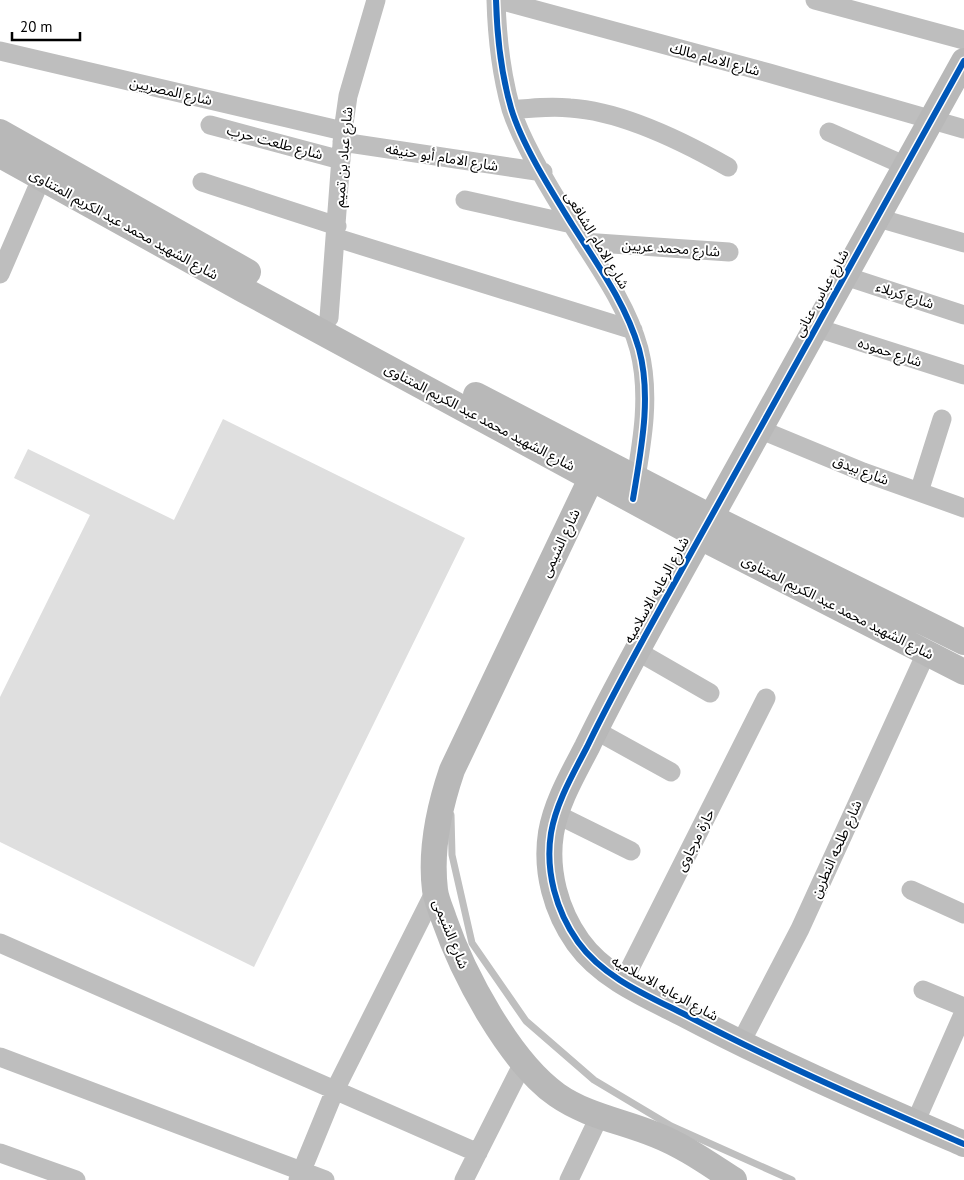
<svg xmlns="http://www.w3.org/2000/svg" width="964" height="1180" font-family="'PT Sans','Noto Sans Arabic',sans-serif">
  <rect width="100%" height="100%" fill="#fff"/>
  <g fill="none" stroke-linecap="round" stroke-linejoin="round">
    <path stroke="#bfbfbf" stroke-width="7" d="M 451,815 L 452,855 L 472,943 L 526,1021 L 594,1080 L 671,1126 L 792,1180"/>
  </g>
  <path fill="#dfdfdf" d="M 223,419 L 465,538 L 254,967 L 0,842 L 0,697 L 90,515 L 14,478 L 28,449 L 174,520 Z"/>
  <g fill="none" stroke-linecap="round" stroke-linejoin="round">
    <path stroke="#bebebe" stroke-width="19" d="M 496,0 C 497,37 501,73 511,109 C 523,146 552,193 573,226 C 597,264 627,305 639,349 C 651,395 642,443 634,489
      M 499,0 L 769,73 L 964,129
      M 815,0 L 964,40
      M 0,51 L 343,131
      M 512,110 C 531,108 550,106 570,108 C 621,111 684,142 728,167
      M 210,125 L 341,160
      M 829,132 L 906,166
      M 342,142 L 543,172
      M 202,182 L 337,226
      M 465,200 L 572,224
      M 878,218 L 964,243
      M 337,238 L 633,330
      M 583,242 L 729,252
      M 0,274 L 41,179
      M 845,276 L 964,315
      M 329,318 L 343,131 L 348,96 L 376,0
      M 817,328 L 964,375
      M 759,429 L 863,472 L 964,508
      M 919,492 L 942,419
      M 637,651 L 710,693
      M 595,730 L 671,772
      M 556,814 L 631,851
      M 911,890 L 964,914
      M 0,943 L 478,1153
      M 623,982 L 766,698
      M 923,990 L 964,1007
      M 740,1044 L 800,929 L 927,651
      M 0,1057 L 325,1180
      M 915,1123 L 964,1012
      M 0,1153 L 76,1180
      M 298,1180 L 335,1090 L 435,891
      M 464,1180 L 523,1063
      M 569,1180 L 599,1117"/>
    <path stroke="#b8b8b8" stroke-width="26" d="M 964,61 C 866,237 769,413 671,589 C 642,641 613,693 587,747 C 573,774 556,803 551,833 C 545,871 556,911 578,942 C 603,977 646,995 684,1014 C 775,1062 870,1103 964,1144
      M 0,132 L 248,272
      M 0,155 L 244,290 L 700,537 L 964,672
      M 476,395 L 711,517 L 964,642
      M 599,462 L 452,770 C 439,808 430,849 435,890 C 436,899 441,910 444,919 C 463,974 509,1061 557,1095 C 587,1116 622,1121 656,1135 C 684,1146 709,1164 734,1180"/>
    <defs>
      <path id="cycleway" d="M 496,0 C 497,37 501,73 511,108 C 522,145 552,192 573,226 C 597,264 626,304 639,349 C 652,397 641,450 633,499
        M 964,61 C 866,237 769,413 671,589 C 642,641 613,693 587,747 C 573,774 556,803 551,833 C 545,871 556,911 578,942 C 603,977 646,995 684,1014 C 775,1062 870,1103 964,1144"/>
    </defs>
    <use href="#cycleway" stroke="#fff" stroke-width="9"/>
    <use href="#cycleway" stroke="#0057b8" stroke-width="6"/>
  </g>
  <g text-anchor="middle" stroke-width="4" stroke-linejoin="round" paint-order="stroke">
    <g font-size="14" fill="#000" stroke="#fff">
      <text transform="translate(715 59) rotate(15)" y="5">شارع الامام مالك</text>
      <text transform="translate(171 91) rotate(13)" y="5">شارع المصريين</text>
      <text transform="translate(275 142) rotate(15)" y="5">شارع طلعت حرب</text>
      <text transform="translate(343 157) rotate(-85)" y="5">شارع عباد بن تميم</text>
      <text transform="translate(442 157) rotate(9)" y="5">شارع الامام أبو حنيفه</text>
      <text transform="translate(124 224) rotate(29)" y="5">شارع الشهيد محمد عبد الكريم المتناوى</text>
      <text transform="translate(597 240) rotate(59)" y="5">شارع الامام الشافعى</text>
      <text transform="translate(671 248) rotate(4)" y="5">شارع محمد عريين</text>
      <text transform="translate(821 293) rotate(-61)" y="5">شارع عباس عنانى</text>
      <text transform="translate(905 295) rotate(18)" y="5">شارع كربلاء</text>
      <text transform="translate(890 352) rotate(18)" y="5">شارع حموده</text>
      <text transform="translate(480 417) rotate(28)" y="5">شارع الشهيد محمد عبد الكريم المتناوى</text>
      <text transform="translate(861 470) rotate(21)" y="5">شارع بيدق</text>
      <text transform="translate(560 543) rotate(-65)" y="5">شارع الشيمى</text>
      <text transform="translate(656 590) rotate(-61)" y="5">شارع الرعايه الاسلاميه</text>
      <text transform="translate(838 607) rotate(27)" y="5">شارع الشهيد محمد عبد الكريم المتناوى</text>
      <text transform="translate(695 840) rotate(-63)" y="5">حارة مرجاوى</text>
      <text transform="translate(836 849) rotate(-66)" y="5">شارع طلحه النطرين</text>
      <text transform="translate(451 934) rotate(68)" y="5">شارع الشيمى</text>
      <text transform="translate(665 988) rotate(29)" y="5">شارع الرعايه الاسلاميه</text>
    </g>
  </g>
  <path d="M12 32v8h68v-8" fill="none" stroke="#000000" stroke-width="2.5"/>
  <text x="20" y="32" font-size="15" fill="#000000" stroke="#ffffff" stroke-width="4" paint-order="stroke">20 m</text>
</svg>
